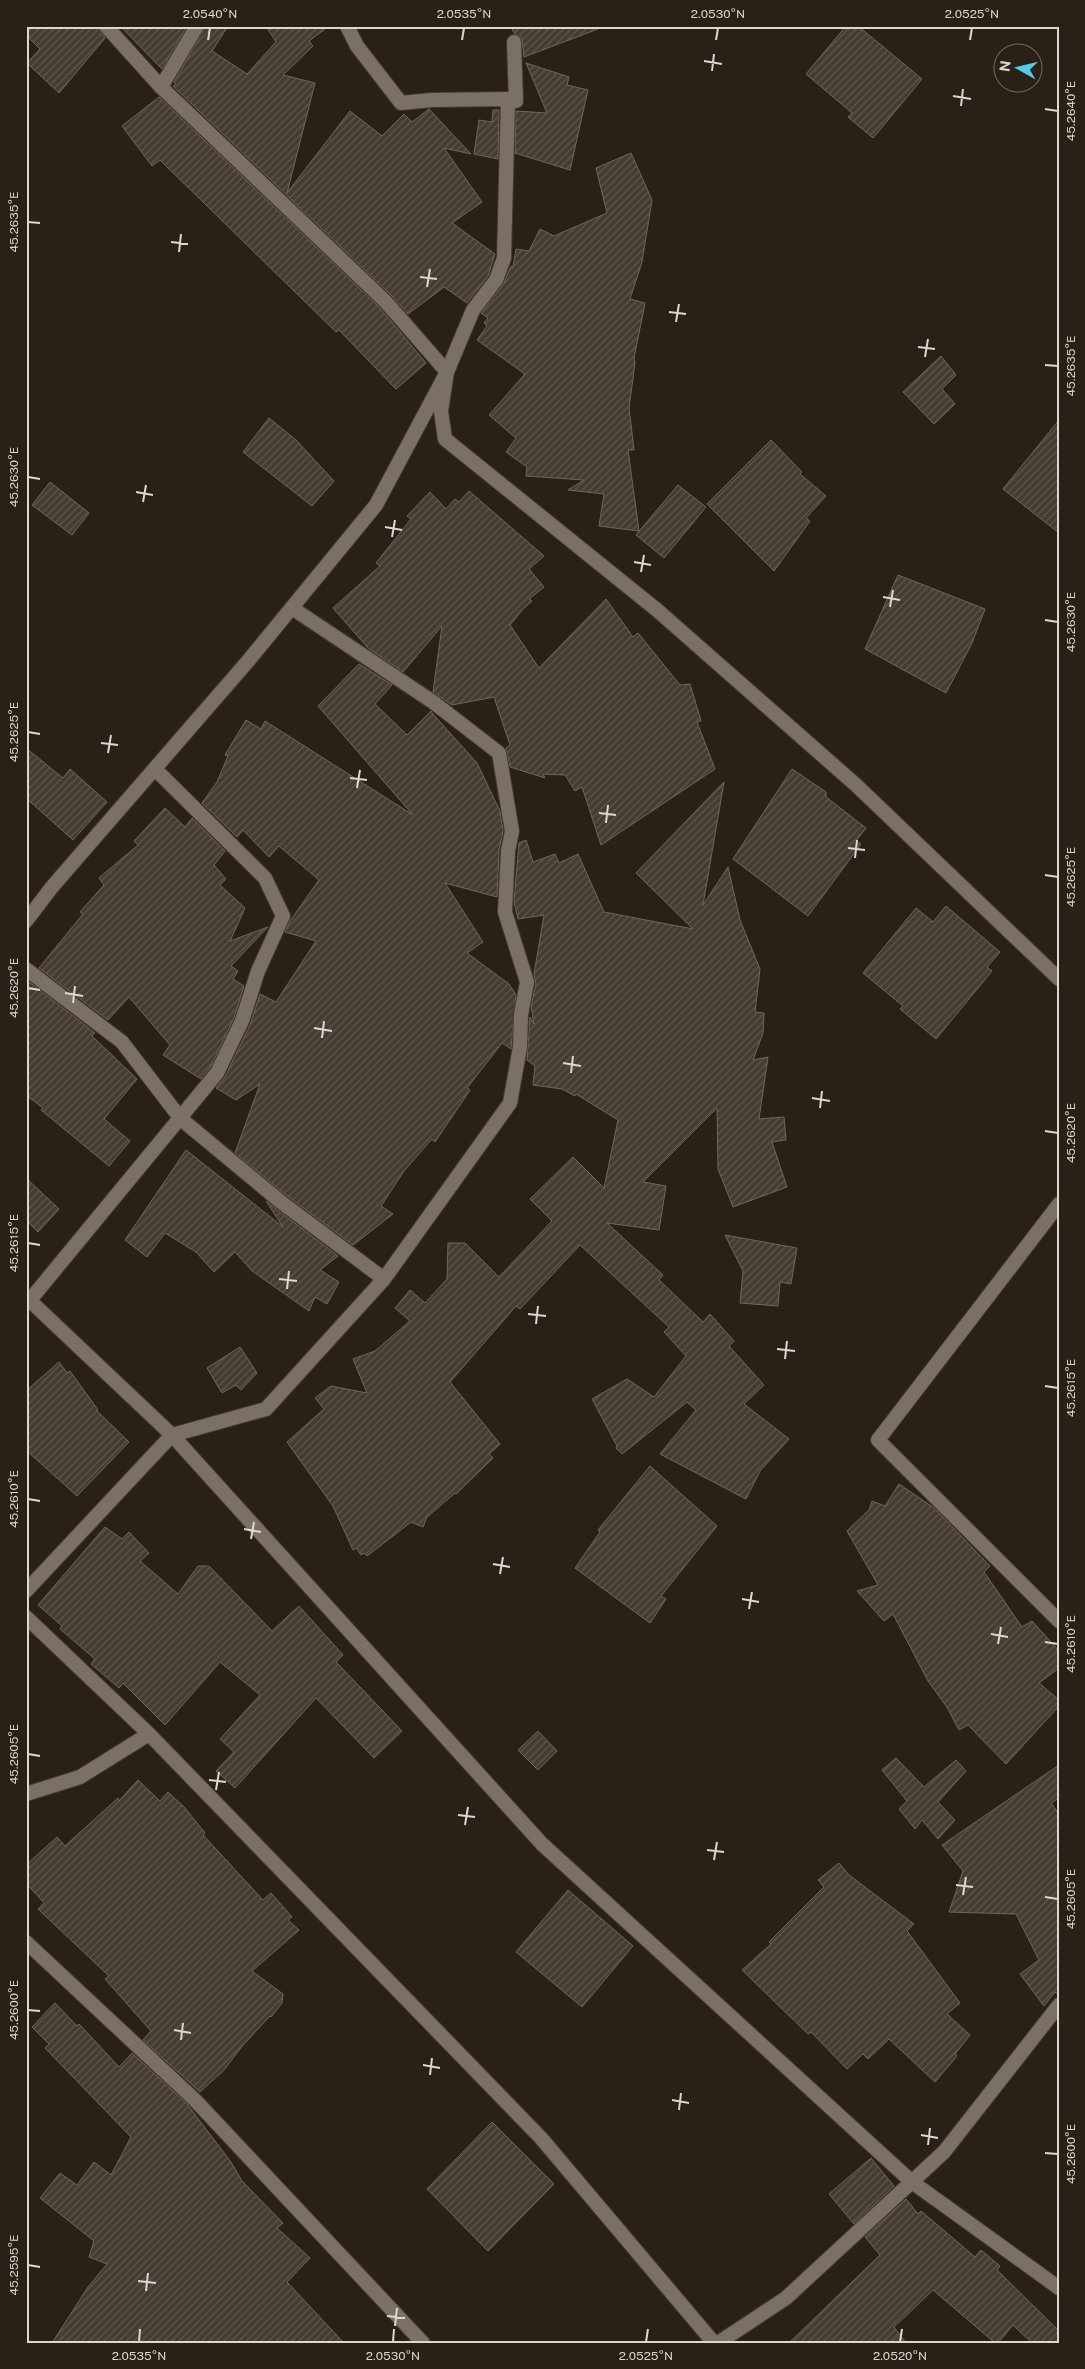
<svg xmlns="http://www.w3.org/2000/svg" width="1085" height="2369" font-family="'Public Sans',sans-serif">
  <defs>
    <pattern id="building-hatch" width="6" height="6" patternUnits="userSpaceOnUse" patternTransform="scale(1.25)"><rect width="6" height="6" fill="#443b32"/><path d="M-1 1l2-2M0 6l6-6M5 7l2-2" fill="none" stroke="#5f574f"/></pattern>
  </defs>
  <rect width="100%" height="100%" fill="#292118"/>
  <path fill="url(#building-hatch)" stroke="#70665c" d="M 26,26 L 97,26 L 105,38 L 59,93 L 27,63 L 40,49 L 26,35 Z
    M 120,26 L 187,26 L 162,69 Z
    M 206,26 L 228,26 L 212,51 L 247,74 L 276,42 L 266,26 L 329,26 L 309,41 L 313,46 L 283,75 L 315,83 L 287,193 L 350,111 L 382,136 L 404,114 L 412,122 L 429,109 L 471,154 L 444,148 L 482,202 L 452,223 L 495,254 L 488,276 L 467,303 L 444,287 L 408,314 L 392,296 L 173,86 L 176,84 L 174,82 Z
    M 511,26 L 598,26 L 598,29 L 524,57 L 522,38 L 514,33 Z
    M 846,26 L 858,26 L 922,79 L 873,138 L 848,117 L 852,113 L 806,74 Z
    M 526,63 L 569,77 L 567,85 L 588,90 L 570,170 L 515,153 L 516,111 L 547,113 Z
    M 159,97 L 380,308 L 426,363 L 396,389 L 339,330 L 336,332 L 160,160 L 152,166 L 122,126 Z
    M 493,110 L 499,110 L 498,159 L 474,154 L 479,120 L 492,122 Z
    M 631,153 L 652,200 L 642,262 L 630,299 L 645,303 L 634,358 L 635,363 L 629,408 L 634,450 L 628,450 L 639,531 L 599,526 L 604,494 L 568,490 L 584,480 L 526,476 L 527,467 L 506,452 L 516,438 L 489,415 L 525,374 L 477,340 L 487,326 L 484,323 L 488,318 L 481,313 L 503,285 L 511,266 L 513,267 L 516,249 L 529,251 L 540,229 L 554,236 L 607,213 L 596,168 Z
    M 941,356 L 956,375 L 942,389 L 955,404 L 934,424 L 903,392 Z
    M 269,418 L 296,440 L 334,481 L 312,506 L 243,452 Z
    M 1059,420 L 1059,533 L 1003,489 Z
    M 771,440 L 802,472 L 800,474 L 826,496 L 806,518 L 810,521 L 774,571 L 707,504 Z
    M 50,482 L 89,513 L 72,535 L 32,505 Z
    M 678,485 L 706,507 L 664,558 L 636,535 Z
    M 469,491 L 544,556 L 529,569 L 544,587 L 529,599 L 532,601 L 523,609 L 510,625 L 539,668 L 606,599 L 633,637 L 638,633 L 680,685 L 690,684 L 701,721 L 697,722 L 715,769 L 601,845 L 582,787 L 575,791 L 565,775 L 543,774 L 545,778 L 510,767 L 506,748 L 510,745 L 494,697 L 452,705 L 433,692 L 442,626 L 403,672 L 368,648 L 333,608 L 380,566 L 376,563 L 411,519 L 407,516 L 430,492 L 446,509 L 455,499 L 459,502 Z
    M 898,575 L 985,609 L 972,643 L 946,693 L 865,649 Z
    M 359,664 L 392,685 L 375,704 L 407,735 L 431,711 L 432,713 L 477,763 L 500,811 L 503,831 L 499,850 L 497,897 L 445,883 L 483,942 L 467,953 L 509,984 L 516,995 L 511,1049 L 502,1043 L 467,1088 L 470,1090 L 435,1142 L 432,1139 L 404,1171 L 381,1206 L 393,1214 L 353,1245 L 286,1195 L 235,1153 L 260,1084 L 236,1100 L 216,1088 L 225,1077 L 250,1025 L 260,994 L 276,1002 L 316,941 L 285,932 L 290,921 L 319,880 L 279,846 L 269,857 L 243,830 L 237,837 L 202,803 L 217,782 L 228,756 L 225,755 L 246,720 L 261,729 L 265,721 L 413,815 L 318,706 Z
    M 26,748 L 63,778 L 70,769 L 107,802 L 73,840 L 26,798 Z
    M 792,769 L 826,792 L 826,797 L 866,828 L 856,841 L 861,844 L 808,916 L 733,859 Z
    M 724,782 L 703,905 L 728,867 L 740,920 L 760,969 L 755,1012 L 764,1013 L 763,1033 L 753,1060 L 768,1057 L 759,1119 L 784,1117 L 786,1140 L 772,1142 L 787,1187 L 733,1207 L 718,1169 L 717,1108 L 643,1182 L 666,1186 L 659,1230 L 607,1223 L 663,1275 L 659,1280 L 703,1322 L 710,1314 L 734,1341 L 729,1346 L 764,1385 L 744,1404 L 789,1439 L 760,1471 L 746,1499 L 660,1454 L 696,1410 L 687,1402 L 622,1454 L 616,1448 L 617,1446 L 592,1399 L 627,1379 L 654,1397 L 686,1356 L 664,1332 L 669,1327 L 580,1245 L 520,1309 L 516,1306 L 450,1382 L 500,1444 L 489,1454 L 493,1458 L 456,1494 L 455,1493 L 427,1517 L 423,1527 L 411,1522 L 367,1556 L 364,1553 L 361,1555 L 356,1548 L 353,1550 L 333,1506 L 287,1442 L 324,1409 L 315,1398 L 331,1386 L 367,1393 L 353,1359 L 375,1351 L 410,1321 L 395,1308 L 410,1290 L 425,1303 L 447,1279 L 448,1243 L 465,1243 L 499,1277 L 552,1221 L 530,1199 L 573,1157 L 604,1188 L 618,1120 L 576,1094 L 575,1096 L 562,1089 L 533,1085 L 535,1066 L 527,1060 L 530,1017 L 534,1024 L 531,1006 L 536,984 L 534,974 L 544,915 L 518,919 L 514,902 L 519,843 L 526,840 L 533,862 L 555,854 L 559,863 L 578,854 L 604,912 L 693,929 L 636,873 Z
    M 165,808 L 185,827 L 192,818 L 225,851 L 214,865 L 226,879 L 220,885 L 245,908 L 230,941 L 268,927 L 231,966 L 238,971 L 233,979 L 244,986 L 234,1018 L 210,1068 L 201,1079 L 163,1055 L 170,1045 L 129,997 L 108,1020 L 39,968 L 83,914 L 80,912 L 104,885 L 99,878 L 138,845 L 134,841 Z
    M 946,906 L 1000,952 L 987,967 L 992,971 L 936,1039 L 900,1009 L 903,1006 L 863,973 L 916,908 L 933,922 Z
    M 28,981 L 95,1033 L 92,1036 L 137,1079 L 104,1119 L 130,1141 L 109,1166 L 41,1110 L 43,1108 L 26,1095 Z
    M 186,1150 L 283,1227 L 266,1201 L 338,1256 L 320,1270 L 339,1282 L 327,1304 L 315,1297 L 309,1311 L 252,1271 L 235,1252 L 214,1272 L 196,1252 L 165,1233 L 147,1257 L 125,1240 Z
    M 26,1178 L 59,1209 L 38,1232 L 26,1220 Z
    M 725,1235 L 797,1248 L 791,1284 L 780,1282 L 778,1306 L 740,1303 L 743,1271 Z
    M 240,1347 L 257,1373 L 241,1390 L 236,1385 L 222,1393 L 207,1368 Z
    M 59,1362 L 67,1373 L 70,1371 L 98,1410 L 97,1411 L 129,1442 L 77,1496 L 26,1450 L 26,1391 Z
    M 650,1466 L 717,1526 L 661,1596 L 666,1599 L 650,1623 L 575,1568 L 600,1532 L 598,1530 Z
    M 899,1484 L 934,1508 L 990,1566 L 984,1572 L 1022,1627 L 1032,1621 L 1059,1651 L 1059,1668 L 1039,1683 L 1059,1700 L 1059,1706 L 1006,1764 L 968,1725 L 959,1730 L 947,1707 L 928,1681 L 893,1614 L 884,1621 L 857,1591 L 878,1585 L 847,1531 L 869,1510 L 872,1501 L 885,1506 Z
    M 105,1527 L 122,1539 L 129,1532 L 149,1553 L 140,1561 L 178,1594 L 198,1566 L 209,1566 L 272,1631 L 299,1606 L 343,1655 L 336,1662 L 402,1731 L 374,1758 L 316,1698 L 235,1788 L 216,1771 L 234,1752 L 220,1739 L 260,1695 L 220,1662 L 165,1725 L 123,1683 L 119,1688 L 91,1664 L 95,1659 L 60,1629 L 62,1626 L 38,1605 Z
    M 538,1731 L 557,1751 L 538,1770 L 518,1750 Z
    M 896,1758 L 924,1787 L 956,1760 L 966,1771 L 938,1802 L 955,1820 L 938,1839 L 922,1820 L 915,1829 L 899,1809 L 907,1801 L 882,1770 Z
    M 1059,1765 L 1059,1798 L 1051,1803 L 1059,1814 L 1059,1996 L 1055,1992 L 1044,2006 L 1020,1974 L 1039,1960 L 1016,1914 L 949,1912 L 963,1871 L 942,1845 Z
    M 138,1780 L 160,1801 L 168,1792 L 185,1808 L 205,1833 L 203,1835 L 263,1900 L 271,1893 L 292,1917 L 288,1920 L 299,1930 L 252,1971 L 283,1994 L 282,2003 L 271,2017 L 270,2016 L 243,2045 L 224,2070 L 200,2092 L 143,2040 L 151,2031 L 105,1979 L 109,1976 L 38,1909 L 44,1903 L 26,1883 L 26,1865 L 57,1837 L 65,1846 L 118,1798 L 119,1801 Z
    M 839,1863 L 849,1875 L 914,1924 L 907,1931 L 960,2003 L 947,2014 L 970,2035 L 955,2054 L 957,2056 L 935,2082 L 889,2039 L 868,2059 L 863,2054 L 847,2069 L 811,2032 L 808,2034 L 742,1970 L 771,1944 L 769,1942 L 824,1887 L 818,1880 Z
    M 568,1890 L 633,1946 L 582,2007 L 516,1952 Z
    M 55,2003 L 77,2026 L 79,2024 L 119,2067 L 132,2053 L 187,2104 L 231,2162 L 242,2181 L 283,2223 L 277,2228 L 310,2258 L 287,2282 L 344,2343 L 52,2343 L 88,2287 L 107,2264 L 89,2257 L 94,2241 L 40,2198 L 60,2173 L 77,2185 L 94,2162 L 111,2175 L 131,2137 L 45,2048 L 49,2044 L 32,2027 Z
    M 492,2122 L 554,2184 L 488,2251 L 427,2189 Z
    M 871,2158 L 894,2186 L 854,2224 L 829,2194 Z
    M 906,2199 L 918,2214 L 921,2211 L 975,2257 L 981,2250 L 1000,2266 L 997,2270 L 1059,2331 L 1059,2343 L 1032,2343 L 1013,2325 L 998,2343 L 995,2343 L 933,2290 L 894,2327 L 906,2343 L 789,2343 L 880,2255 L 865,2237 Z"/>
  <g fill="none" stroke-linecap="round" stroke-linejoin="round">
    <defs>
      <path id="minor" d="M 347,26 L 357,46 L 401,103 L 432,100 L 508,99
        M 514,42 L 516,101 L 508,99 L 504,258 L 496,280 L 473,310 L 447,372 L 441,411 L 445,439 L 657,610 L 856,785 L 1059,979
        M 161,87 L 197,26
        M 26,921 L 52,887 L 248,661 L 376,505 L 447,372 L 386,302 L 161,87 L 106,26
        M 26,969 L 122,1042 L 181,1119 L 281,1202 L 384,1279
        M 1059,1204 L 878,1440 L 1059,1621
        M 26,1297 L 172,1435 L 542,1844 L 912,2182 L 1059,2288
        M 30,1300 L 217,1073 L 242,1021 L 258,971 L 283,916 L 265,878 L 155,769
        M 26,1591 L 172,1435 L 266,1409 L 384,1279 L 510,1103 L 520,1047 L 521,1015 L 527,982 L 505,912 L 508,851 L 512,831 L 499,753 L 433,702 L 292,608
        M 26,1617 L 149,1734 L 541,2138 L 714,2343
        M 26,1794 L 80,1777 L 149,1734
        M 26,1942 L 194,2099 L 423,2343
        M 718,2343 L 786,2298 L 944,2152 L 1059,2005"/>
    </defs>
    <use href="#minor" stroke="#433b35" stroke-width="16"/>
    <use href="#minor" stroke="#7b7066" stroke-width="14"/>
  </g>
  <path fill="none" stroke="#ddd7d1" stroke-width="2" d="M 208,40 L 210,28M 462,40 L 464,28M 716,40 L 718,28M 970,40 L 972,28M 704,61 L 722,64M 712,71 L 714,54M 953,96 L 971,99M 961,106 L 963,89M 1045,109 L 1058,111M 28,222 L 40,223M 171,242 L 188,244M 179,252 L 181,234M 420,277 L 437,279M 427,287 L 430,269M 669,312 L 686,314M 676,322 L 679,304M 918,347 L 935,349M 925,357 L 928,339M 1045,365 L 1058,366M 28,477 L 40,479M 136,492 L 153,495M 143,502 L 146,485M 385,527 L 402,530M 392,537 L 395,520M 634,562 L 651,565M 641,572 L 644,555M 883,597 L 900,600M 890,607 L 893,590M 1045,620 L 1058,622M 28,732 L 40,734M 101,743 L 118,745M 108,753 L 111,735M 350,778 L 367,780M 357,788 L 360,770M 599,813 L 616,815M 606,823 L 608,805M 848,848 L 865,850M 855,858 L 857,840M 1045,875 L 1058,877M 28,988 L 40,990M 65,993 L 83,996M 73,1003 L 75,986M 314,1028 L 332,1031M 322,1038 L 324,1021M 563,1063 L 581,1066M 571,1073 L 573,1056M 812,1098 L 830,1101M 820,1108 L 822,1091M 1045,1131 L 1058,1133M 28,1243 L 40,1245M 279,1279 L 297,1281M 287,1289 L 289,1271M 528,1314 L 546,1316M 536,1324 L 538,1306M 777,1349 L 795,1351M 785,1359 L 787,1341M 1045,1386 L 1058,1388M 28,1499 L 40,1501M 244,1529 L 261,1532M 251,1539 L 254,1522M 493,1564 L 510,1567M 500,1574 L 503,1557M 742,1599 L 759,1602M 749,1609 L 752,1592M 991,1634 L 1008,1637M 1045,1642 L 1058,1644M 998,1644 L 1001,1627M 28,1754 L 40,1756M 209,1780 L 226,1782M 216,1790 L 219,1772M 458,1815 L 475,1817M 465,1825 L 468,1807M 707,1850 L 724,1852M 714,1860 L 717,1842M 956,1885 L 973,1887M 963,1895 L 966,1877M 1045,1897 L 1058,1899M 28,2010 L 40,2011M 174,2030 L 191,2033M 181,2040 L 183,2023M 423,2065 L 440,2068M 430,2075 L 432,2058M 672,2100 L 689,2103M 679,2110 L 681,2093M 921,2135 L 938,2138M 928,2145 L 930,2128M 1045,2153 L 1058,2154M 28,2265 L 40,2267M 138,2281 L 156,2283M 146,2291 L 148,2273M 387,2316 L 405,2318M 395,2326 L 397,2308M 139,2342 L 140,2329M 393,2342 L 394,2329M 646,2342 L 648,2329M 900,2342 L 902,2329"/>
  <rect width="1085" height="2369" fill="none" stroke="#292118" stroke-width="55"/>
  <g transform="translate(1018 68) rotate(278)"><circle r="24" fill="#292118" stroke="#716a62"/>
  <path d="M0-4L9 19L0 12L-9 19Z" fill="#58c9e3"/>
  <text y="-8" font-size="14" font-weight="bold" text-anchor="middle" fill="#ddd7d1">N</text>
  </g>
  <rect x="28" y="28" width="1030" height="2314" fill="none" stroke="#ddd7d1" stroke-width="2"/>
  <g font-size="12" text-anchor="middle" fill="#ddd7d1">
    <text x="210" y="18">2.0540°N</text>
    <text x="464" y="18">2.0535°N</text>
    <text x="718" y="18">2.0530°N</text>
    <text x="972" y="18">2.0525°N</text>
    <text transform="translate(1071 111) rotate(-90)" y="4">45.2640°E</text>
    <text transform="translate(14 222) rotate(-90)" y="4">45.2635°E</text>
    <text transform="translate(1071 366) rotate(-90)" y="4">45.2635°E</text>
    <text transform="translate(14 477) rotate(-90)" y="4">45.2630°E</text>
    <text transform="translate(1071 622) rotate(-90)" y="4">45.2630°E</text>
    <text transform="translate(14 732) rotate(-90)" y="4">45.2625°E</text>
    <text transform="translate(1071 877) rotate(-90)" y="4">45.2625°E</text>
    <text transform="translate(14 988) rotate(-90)" y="4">45.2620°E</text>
    <text transform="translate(1071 1133) rotate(-90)" y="4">45.2620°E</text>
    <text transform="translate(14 1243) rotate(-90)" y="4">45.2615°E</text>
    <text transform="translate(1071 1388) rotate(-90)" y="4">45.2615°E</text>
    <text transform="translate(14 1499) rotate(-90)" y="4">45.2610°E</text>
    <text transform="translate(1071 1644) rotate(-90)" y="4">45.2610°E</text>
    <text transform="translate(14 1754) rotate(-90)" y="4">45.2605°E</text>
    <text transform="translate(1071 1899) rotate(-90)" y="4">45.2605°E</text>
    <text transform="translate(14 2010) rotate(-90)" y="4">45.2600°E</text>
    <text transform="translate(1071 2154) rotate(-90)" y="4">45.2600°E</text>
    <text transform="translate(14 2265) rotate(-90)" y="4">45.2595°E</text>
    <text x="139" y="2360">2.0535°N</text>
    <text x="393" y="2360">2.0530°N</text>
    <text x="646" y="2360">2.0525°N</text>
    <text x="900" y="2360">2.0520°N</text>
  </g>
</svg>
